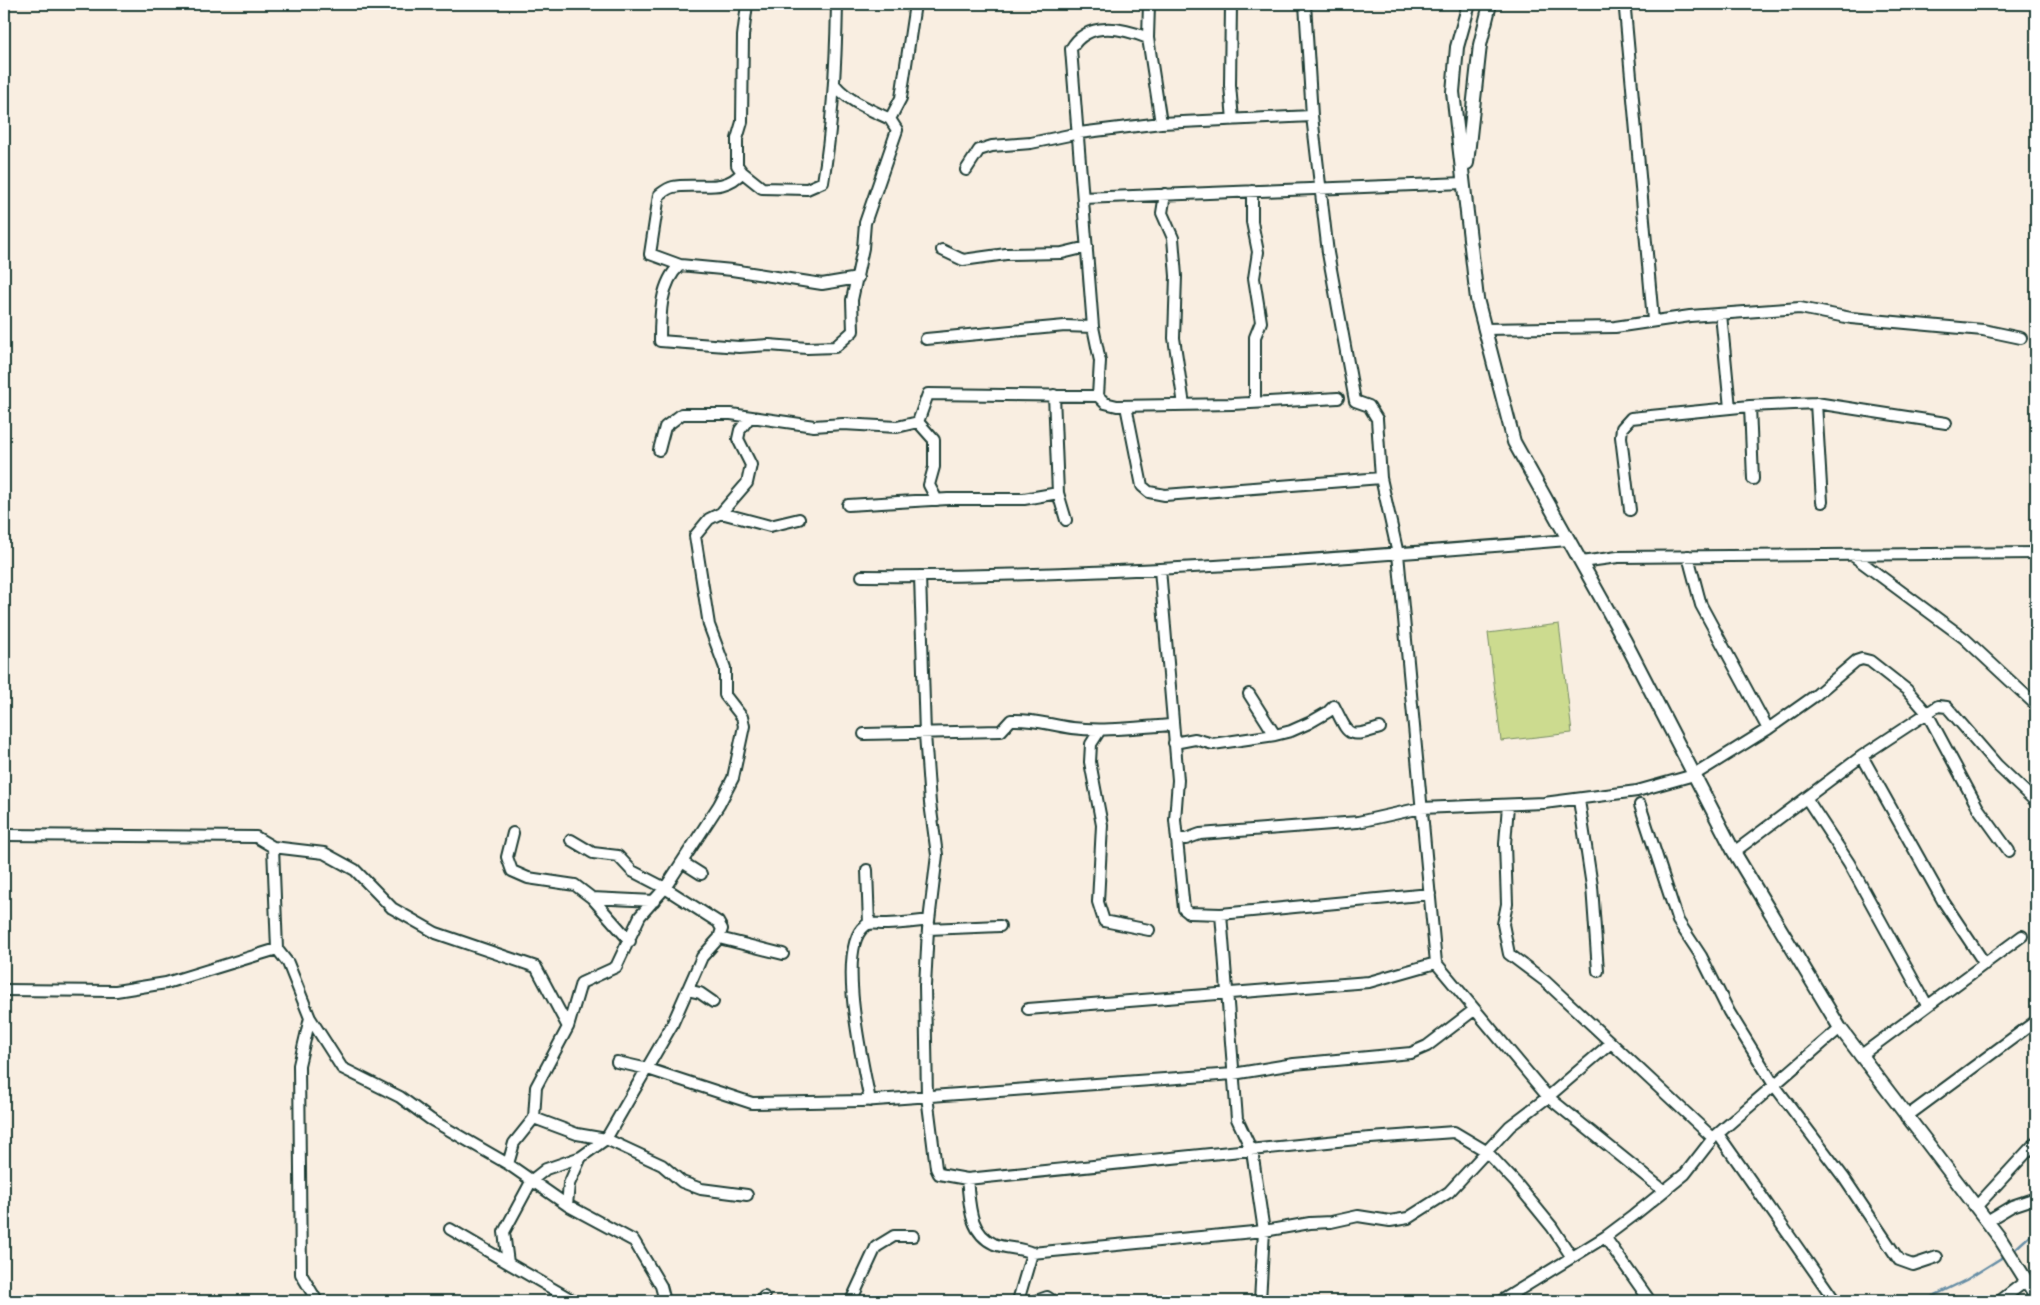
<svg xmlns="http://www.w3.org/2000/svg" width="2040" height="1305" font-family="Kalam,sans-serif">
  <rect width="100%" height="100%" fill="#f9eee1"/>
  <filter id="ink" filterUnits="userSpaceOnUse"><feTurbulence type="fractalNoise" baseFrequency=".02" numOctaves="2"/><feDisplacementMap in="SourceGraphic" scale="10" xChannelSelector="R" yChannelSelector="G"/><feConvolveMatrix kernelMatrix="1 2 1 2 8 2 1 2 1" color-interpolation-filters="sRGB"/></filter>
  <g filter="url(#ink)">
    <path fill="#ccdb8f" stroke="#768c62" d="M 1559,624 L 1572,733 L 1501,741 L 1488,633 Z"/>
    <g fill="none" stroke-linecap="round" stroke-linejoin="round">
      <path stroke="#678ea5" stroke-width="2.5" d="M 2013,1251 L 2036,1230
        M 1923,1301 L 1966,1280 L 2006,1255"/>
      <defs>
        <path id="minor" d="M 747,4 L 743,36 L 742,122 L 737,139 L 737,165 L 742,172 L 762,188 L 807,189 L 823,182 C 833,123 836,64 837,4
          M 1149,4 L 1148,38 L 1161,123
          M 1231,4 L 1230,85 L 1233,120
          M 1305,4 L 1312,116 L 1328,253 L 1355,401 L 1369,406 L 1377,419 L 1381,478 L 1398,554 L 1436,963 L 1548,1097 L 1663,1190
          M 1625,10 L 1653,320
          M 835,85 C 848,101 871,110 890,119 L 901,98 L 915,4
          M 966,170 L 979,150 L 992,146 L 1031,143 L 1079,133 L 1161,123 L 1312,116
          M 742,172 C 725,194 696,182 673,187 C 668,188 663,192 659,195 L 650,254 L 680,265 L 732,270 L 822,284 L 858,278
          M 1252,191 L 1252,222 L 1258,252 L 1254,278 L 1261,322 L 1255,337 L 1255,402
          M 1165,194 L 1162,213 L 1173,238 L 1176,276 L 1174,338 L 1184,405
          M 1083,198 L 1464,183
          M 942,250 L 963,260 L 1006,254 L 1062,253 L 1087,247
          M 680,265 C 660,283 660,315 660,341 L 739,347 L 769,345 L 807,348 L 835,347 L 853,331 L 852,300 L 863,248 L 865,223 L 897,130 L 890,119
          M 1721,314 L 1730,408
          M 1484,329 L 1615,327 L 1690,316 L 1800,308 L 1851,318 L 1983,330 L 2021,338
          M 926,339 L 1065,326 L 1093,327
          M 1054,395 L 1058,493 L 1066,520
          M 1098,396 L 1100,361 L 1093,327 L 1071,49 C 1087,20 1123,28 1148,38
          M 1816,403 L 1822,502
          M 1126,406 L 1142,486 L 1149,492 L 1165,495 L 1381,478
          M 1750,406 L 1753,479
          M 659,450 L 665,427 L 682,414 L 731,414 L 814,426 L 843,424 L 897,427 L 918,422
          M 937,500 L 929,485 L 934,467 L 934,440 L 918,422 L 928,394 L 1098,396 L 1105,403 L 1117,406 L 1232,404 L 1338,398
          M 848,505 L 948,499 L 1024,499 L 1058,493
          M 1630,510 L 1621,437 L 1622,428 L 1631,418 L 1750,406 L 1816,403 L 1946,423
          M 721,513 L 747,483 L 751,465 L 738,439 L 740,430 L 750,417
          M 1852,555 L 1964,638 L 2036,705
          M 1688,556 L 1701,605 L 1768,729
          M 1581,562 L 1618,557 L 2036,553
          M 1160,569 L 1178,780 L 1175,820 L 1184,909 L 1189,913 L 1221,914 L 1430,894
          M 862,576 C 1098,578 1333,559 1568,540
          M 920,576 L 925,734 L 930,803 L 937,855 L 928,929 L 925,986 L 927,1096 L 936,1168 L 939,1174 L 967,1179 L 1357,1139 L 1454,1132 L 1486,1151 L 1516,1183 L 1552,1227 L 1571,1256
          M 1249,694 L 1275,735
          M 1100,730 L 1091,744 L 1090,762 L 1102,825 L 1098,902 L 1104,921 L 1149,930
          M 864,734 L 1001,731 L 1011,720 C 1036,719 1049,725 1072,728 C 1105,732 1139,727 1172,725
          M 1174,743 L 1195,739 L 1213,744 L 1275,735 L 1291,731 L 1309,723 L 1328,712 L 1334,706 C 1349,735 1346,739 1380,728
          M 1862,756 L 1943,901 L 1985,964
          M 1807,799 L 1849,863 L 1927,1005
          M 1579,800 L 1592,886 L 1598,971
          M 1508,805 L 1505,844 L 1507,904 L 1503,924 L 1509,954 L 1545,981 L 1713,1138
          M 1640,805 L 1678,921 L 1701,956 L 1729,1012 L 1774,1085 L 1844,1178 L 1899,1260 L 1913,1265 L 1937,1257
          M 513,833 L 507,857 L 512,871 L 528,878 L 575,885 L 592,898 L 630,941
          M 4,835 L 256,837 L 273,847 L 324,853 L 355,870 L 392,908 L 436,933 L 536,967 L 568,1027
          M 1177,839 L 1186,839 L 1200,834 L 1358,822 L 1421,808 L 1544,803 L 1637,791 L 1694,775 L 1768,729 L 1816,695 L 1856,661 L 1862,659 L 1870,661 L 1907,690 L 1927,713 L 1978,808 L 2009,851
          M 273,847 L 277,949
          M 1734,852 L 1862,756 L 1938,706 L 1947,707 L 1997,765 L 2036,802
          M 682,862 L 701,874
          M 867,870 L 869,924
          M 592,898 L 654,901
          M 1221,914 L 1237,1119 L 1252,1151 L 1264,1231 L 1260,1301
          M 928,929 L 1000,926
          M 719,938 L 783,954
          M 4,990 L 116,991 L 166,983 L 277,949 L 288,963 L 310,1018 L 342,1068 L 400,1097 L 430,1119 L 508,1164 L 567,1205 L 634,1241 L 661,1286 L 665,1301
          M 687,990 L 700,993 L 713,1002
          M 1028,1009 L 1369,982 L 1436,963
          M 310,1018 L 299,1065 L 301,1274 L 317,1301
          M 1860,1056 L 2022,936
          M 617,1062 L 648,1069 L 752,1103 L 862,1101 L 1233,1074 L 1294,1064 L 1411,1053 L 1427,1046 L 1474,1010
          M 870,1101 C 864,1068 835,948 865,926 C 869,922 878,924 883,924 C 899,924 914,922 929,920
          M 1906,1117 L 2036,1021
          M 534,1118 L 577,1134 L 606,1139 L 662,1165 L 682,1182 L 701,1189 L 747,1195
          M 1718,1134 L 1835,1301
          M 508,1164 L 514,1143 L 534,1118 L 536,1087 L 568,1027 L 581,983 L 616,967 L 640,916 L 665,888 L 719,805 L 733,778 L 744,726 L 742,717 L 725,695 L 725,668 L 709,625 L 695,536 L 709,519 L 721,513 L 770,526 L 799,519
          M 967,1179 C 970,1203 968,1232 994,1244 C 1006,1249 1020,1247 1032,1253 L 1264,1231 L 1310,1223 L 1331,1222 L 1358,1216 L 1390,1221 L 1408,1218 L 1449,1192 L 1510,1126 L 1548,1097 L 1611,1043
          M 567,1205 L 569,1184 L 581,1157 L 606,1139 L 672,1025 L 702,957 L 719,938 L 722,929 L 718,922 L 665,888 L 632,871 L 618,856 L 593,853 L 571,840
          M 1976,1207 L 2036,1142
          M 1987,1221 L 2012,1206 L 2036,1198
          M 450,1229 L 508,1263
          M 1605,1237 L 1650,1301
          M 574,1301 L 508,1263 L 504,1232 L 532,1180 L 546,1169 L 581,1157
          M 761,1301 L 764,1297
          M 851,1301 L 876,1247 L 894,1236 L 913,1236
          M 1018,1301 L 1032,1253
          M 1036,1301 L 1047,1297 L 1053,1301
          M 1501,1301 L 1605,1237 L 1633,1216 L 1685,1174 L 1713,1138 L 1840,1028
          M 2000,1301 L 2027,1280"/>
        <path id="tertiary" d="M 1469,4 L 1457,47 L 1453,92 L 1477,299 L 1514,442 L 1625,641 L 1734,852 L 1840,1028 L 1999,1237 L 2036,1296
          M 1467,163 L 1480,45 L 1490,4"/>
      </defs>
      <use href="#minor" stroke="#1f3d34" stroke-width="14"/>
      <use href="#tertiary" stroke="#1f3d34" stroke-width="16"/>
      <use href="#minor" stroke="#fff" stroke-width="10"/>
      <use href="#tertiary" stroke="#fff" stroke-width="12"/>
    </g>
  </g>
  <rect width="2040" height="1305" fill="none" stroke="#fff" stroke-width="20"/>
  <rect x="10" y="10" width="2020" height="1285" fill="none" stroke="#1f3d34" stroke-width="2" filter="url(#ink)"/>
</svg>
